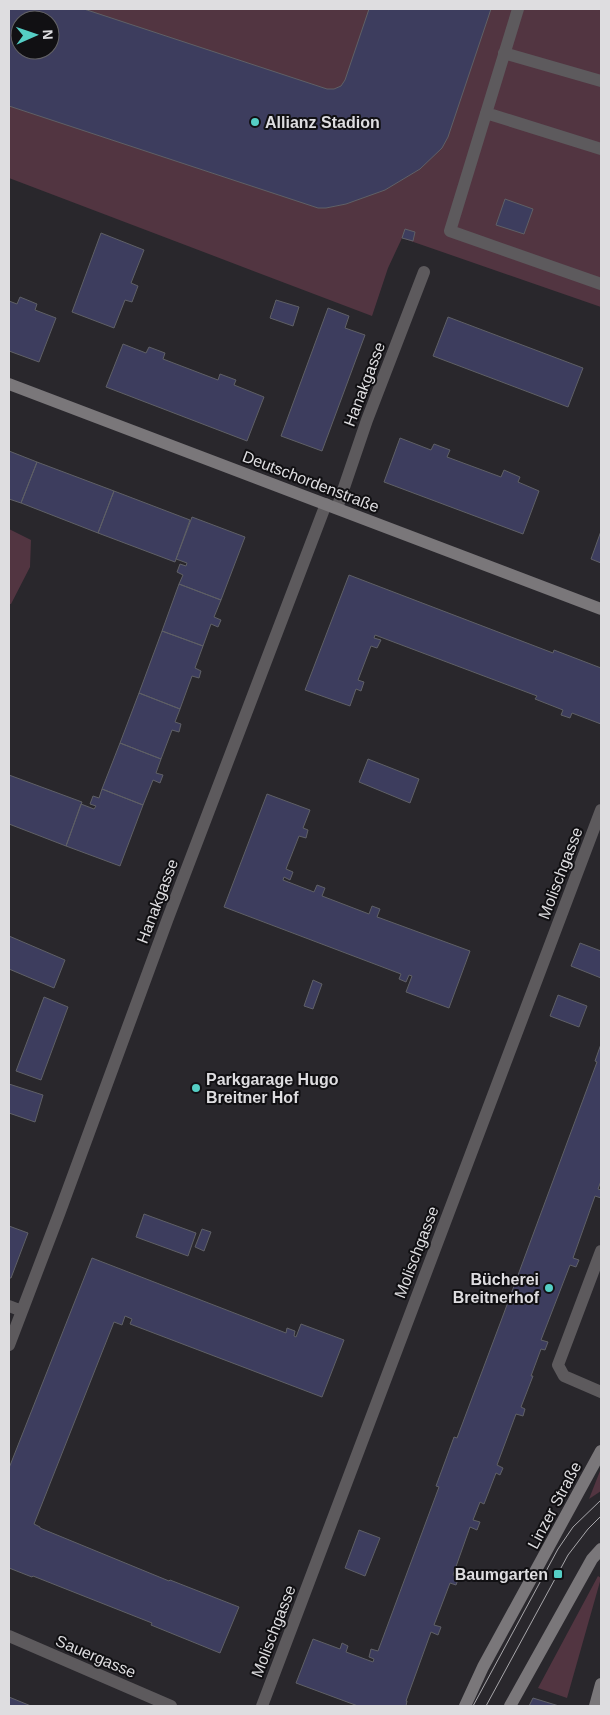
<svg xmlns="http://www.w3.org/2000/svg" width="610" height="1715" font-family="Arial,sans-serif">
  <rect width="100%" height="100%" fill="#29272c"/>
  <path fill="#523541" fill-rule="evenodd" d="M 9,9 L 601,9 L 601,307 L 402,238 L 388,268 L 372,316 L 9,178 ZM 20,20 L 50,20 L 50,50 L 20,50 Z
    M 9,529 L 31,540 L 30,567 L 11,604 L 9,604 Z
    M 601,1469 L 601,1491 L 589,1499 L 600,1471 Z
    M 598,1576 L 601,1578 L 567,1698 L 538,1688 Z"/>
  <path fill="#3d3d5e" stroke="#5f6066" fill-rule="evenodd" d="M 9,9 L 84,9 L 327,89 L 334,89 L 341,86 L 345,80 L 369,9 L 491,9 L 448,137 L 442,148 L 420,169 L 385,190 L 346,204 L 326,208 L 318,208 L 9,106 ZM 20,20 L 50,20 L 50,50 L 20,50 Z
    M 505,199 L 533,209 L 524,234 L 496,225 Z
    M 405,229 L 415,232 L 413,241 L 402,238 Z
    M 101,233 L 144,250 L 131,283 L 138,286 L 132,302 L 125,300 L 114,328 L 72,312 Z
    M 20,297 L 37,304 L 35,310 L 56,318 L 39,362 L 9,351 L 9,301 L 17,304 Z
    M 276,300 L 299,307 L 293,326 L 270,318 Z
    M 328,308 L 349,316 L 345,328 L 365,335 L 322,451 L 281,436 Z
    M 448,317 L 583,368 L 568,407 L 433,356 Z
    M 123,344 L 146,353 L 149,347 L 165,353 L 163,359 L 218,380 L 220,374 L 236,380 L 234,385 L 264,397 L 247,441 L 106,387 Z
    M 400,438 L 431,450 L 434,444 L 450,450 L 447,457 L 501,477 L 504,470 L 520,477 L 518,482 L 539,491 L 523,534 L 384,482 Z
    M 9,451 L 37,462 L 21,503 L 9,499 Z
    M 37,462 L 114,491 L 98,533 L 21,503 Z
    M 114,491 L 190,520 L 175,562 L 98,533 Z
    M 192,517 L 245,537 L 221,600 L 179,584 L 183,575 L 177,572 L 180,564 L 186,566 L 187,563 L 176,559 Z
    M 601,531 L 601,563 L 591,559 Z
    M 349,575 L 553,653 L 554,650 L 601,668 L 601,724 L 572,713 L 570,718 L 561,715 L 563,710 L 535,699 L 537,696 L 375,635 L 374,638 L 381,640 L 377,648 L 371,646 L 358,680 L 364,682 L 361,691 L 356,689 L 350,706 L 305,690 Z
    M 179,584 L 221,600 L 214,617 L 221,620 L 218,627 L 211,624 L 203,646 L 162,631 Z
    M 162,631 L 203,646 L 195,668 L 201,671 L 199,678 L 192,676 L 180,709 L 139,693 Z
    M 139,693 L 180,709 L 175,722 L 181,724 L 179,732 L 172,730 L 161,759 L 120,743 Z
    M 120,743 L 161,759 L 156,773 L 163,775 L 160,783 L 153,780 L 143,805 L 102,789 Z
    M 368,759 L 419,779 L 410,803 L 359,782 Z
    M 9,775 L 82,802 L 66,846 L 9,824 Z
    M 102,789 L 143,805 L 120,866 L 66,846 L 81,804 L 94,809 L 96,806 L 90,804 L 93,796 L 99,798 Z
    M 267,794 L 310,810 L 303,828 L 308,830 L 306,838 L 299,836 L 286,869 L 293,872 L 290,880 L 284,877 L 283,880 L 314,892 L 317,885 L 325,888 L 322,896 L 369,914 L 372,906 L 380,909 L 377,917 L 380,918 L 470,951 L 449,1008 L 406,992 L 412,976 L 409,975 L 406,982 L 399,979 L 401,974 L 224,907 Z
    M 9,936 L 65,960 L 54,988 L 9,969 Z
    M 580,943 L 601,951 L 601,978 L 571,966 Z
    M 313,980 L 322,984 L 313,1009 L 304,1006 Z
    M 558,995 L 587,1006 L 579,1027 L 550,1016 Z
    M 44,997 L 68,1007 L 41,1080 L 16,1071 Z
    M 601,1044 L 601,1181 L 598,1189 L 601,1190 L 601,1198 L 595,1196 L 573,1258 L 579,1260 L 576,1267 L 570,1265 L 541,1340 L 548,1342 L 545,1350 L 541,1349 L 531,1376 L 533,1376 L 521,1407 L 525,1409 L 523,1416 L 516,1414 L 497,1465 L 503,1468 L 500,1475 L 496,1473 L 484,1504 L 480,1502 L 473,1520 L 480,1522 L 477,1530 L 470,1527 L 453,1575 L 459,1577 L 456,1585 L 450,1583 L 434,1625 L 441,1627 L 438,1635 L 431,1632 L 406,1701 L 407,1701 L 406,1706 L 358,1706 L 296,1683 L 313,1639 L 340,1649 L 342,1643 L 348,1646 L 346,1652 L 373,1662 L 374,1659 L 369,1657 L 371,1649 L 378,1651 L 439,1487 L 436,1486 L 454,1437 L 457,1438 L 501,1321 L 597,1062 L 595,1061 Z
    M 9,1084 L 43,1095 L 35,1122 L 9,1113 Z
    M 144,1214 L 196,1233 L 188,1256 L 136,1237 Z
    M 9,1226 L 28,1233 L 11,1278 L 9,1278 Z
    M 202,1229 L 211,1232 L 204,1251 L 195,1247 Z
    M 92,1258 L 286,1333 L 287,1328 L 295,1331 L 294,1336 L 296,1337 L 301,1324 L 344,1340 L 322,1397 L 130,1324 L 132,1319 L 125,1316 L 122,1325 L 114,1322 L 34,1524 L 40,1527 L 40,1528 L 169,1581 L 170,1580 L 239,1607 L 220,1653 L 151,1625 L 152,1623 L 33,1576 L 32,1577 L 9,1568 L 9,1468 Z
    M 359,1530 L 380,1538 L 365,1576 L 345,1568 Z
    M 9,1697 L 31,1706 L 9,1706 Z
    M 533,1698 L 559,1706 L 529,1706 Z"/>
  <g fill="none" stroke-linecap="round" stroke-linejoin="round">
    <path stroke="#5d5a5d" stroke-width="12" d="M 518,9 L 450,231 L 601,284
      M 504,53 L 601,81
      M 486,113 L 601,149"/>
    <path stroke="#5d5a5d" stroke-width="12" d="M 337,508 L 367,420 L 424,272
      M 601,1251 L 558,1365 L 564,1376 L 601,1392
      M 9,1306 L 22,1311 L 9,1345
      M 22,1311 L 59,1214 L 168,918 L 326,504
      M 9,1636 L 171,1706
      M 262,1706 L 601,810"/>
    <path stroke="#7a777a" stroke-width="12" d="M 9,384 L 601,609
      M 465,1706 L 483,1667 L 601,1451
      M 510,1706 L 592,1559 L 601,1549
      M 595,1706 L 601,1684"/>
    <path stroke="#a8a7ab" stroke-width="1" d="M 473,1706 L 558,1549 L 573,1527 L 601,1500
      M 486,1706 L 568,1555 L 588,1529 L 601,1516"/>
  </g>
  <g fill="#55cec5" stroke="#111013" stroke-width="2">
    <circle cx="255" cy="122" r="5"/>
    <circle cx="196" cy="1088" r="5"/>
    <circle cx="549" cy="1288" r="5"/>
    <rect x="553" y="1569" width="10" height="10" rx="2.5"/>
  </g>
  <g text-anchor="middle" stroke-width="4" stroke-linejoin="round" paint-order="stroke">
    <g font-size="16" font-weight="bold" fill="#dedde0" stroke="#111013" text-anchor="start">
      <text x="265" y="128">Allianz Stadion</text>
      <text x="206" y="1085">Parkgarage Hugo<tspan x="206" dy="18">Breitner Hof</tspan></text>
      <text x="539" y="1285" text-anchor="end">Bücherei<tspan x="539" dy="18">Breitnerhof</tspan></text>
      <text x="548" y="1580" text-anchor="end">Baumgarten</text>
    </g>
    <g font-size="16" fill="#dedde0" stroke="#111013">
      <text transform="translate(364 384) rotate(-69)" y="6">Hanakgasse</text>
      <text transform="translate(311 481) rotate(21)" y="6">Deutschordenstraße</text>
      <text transform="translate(560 873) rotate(-69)" y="6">Molischgasse</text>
      <text transform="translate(157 901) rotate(-69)" y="6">Hanakgasse</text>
      <text transform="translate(416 1252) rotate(-69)" y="6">Molischgasse</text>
      <text transform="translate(554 1505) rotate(-62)" y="6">Linzer Straße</text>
      <text transform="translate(273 1631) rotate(-69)" y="6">Molischgasse</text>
      <text transform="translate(96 1656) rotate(23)" y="6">Sauergasse</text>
    </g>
  </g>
  <rect width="610" height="1715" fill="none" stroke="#dedde0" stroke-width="20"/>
  <g transform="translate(35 35) rotate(88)"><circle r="24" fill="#111013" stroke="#636265"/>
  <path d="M0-4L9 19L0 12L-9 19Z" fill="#55cec5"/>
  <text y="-8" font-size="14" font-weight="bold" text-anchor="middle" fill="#dedde0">N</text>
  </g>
</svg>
